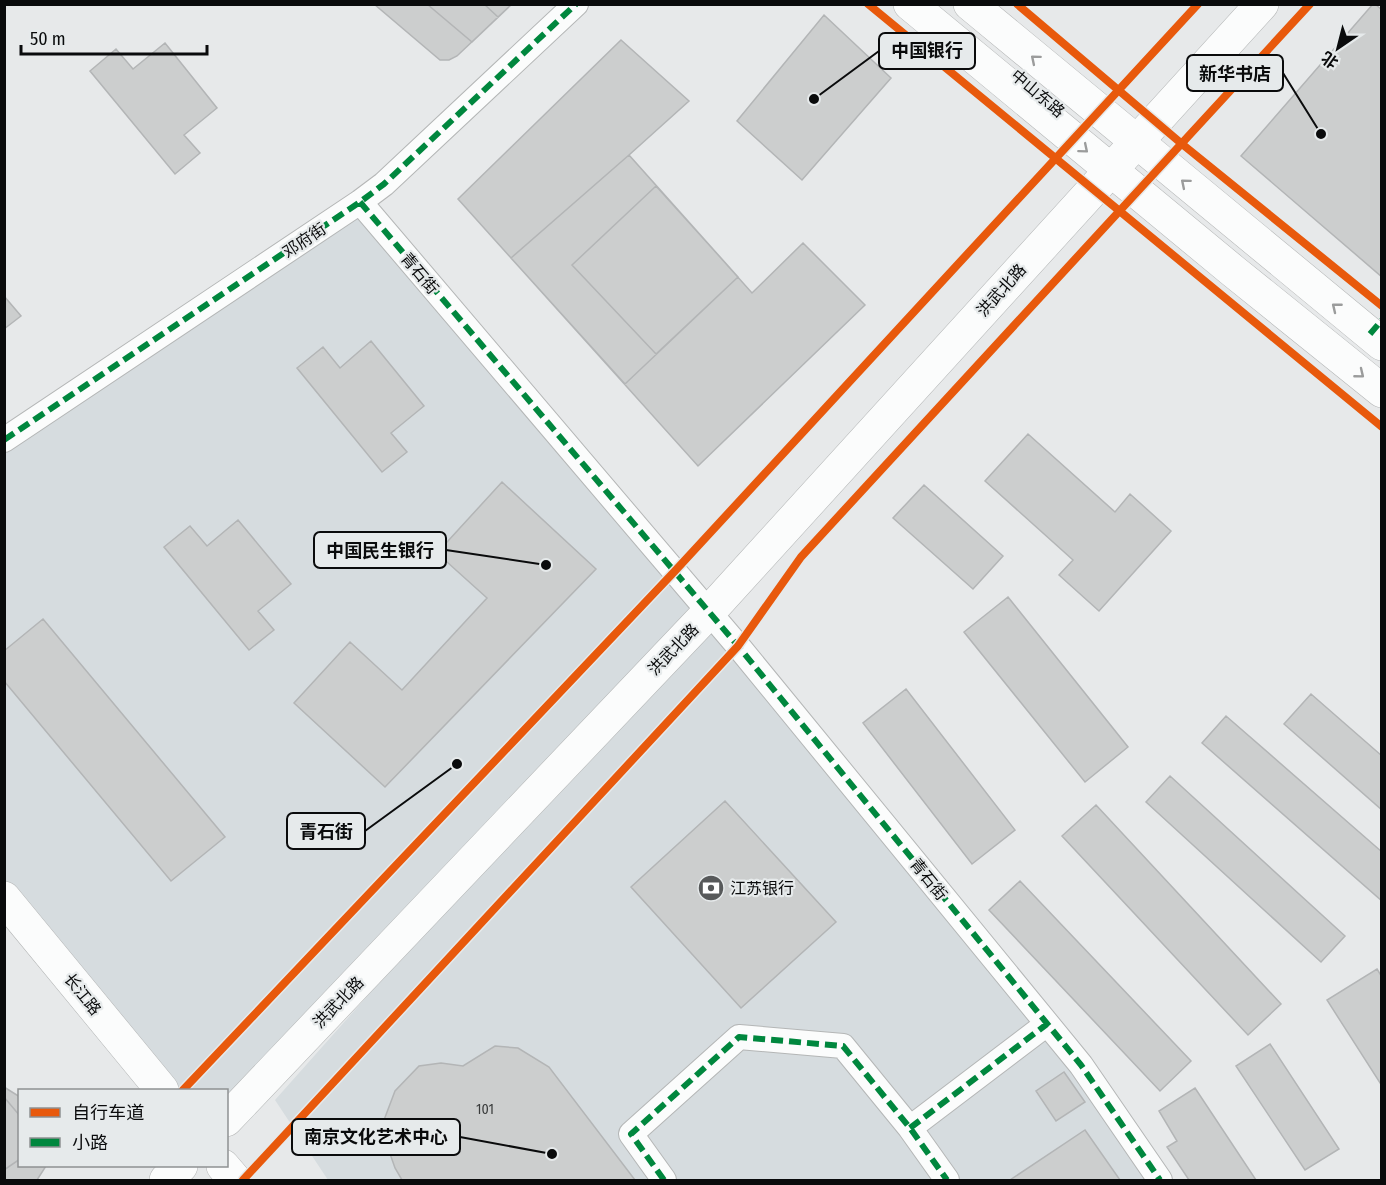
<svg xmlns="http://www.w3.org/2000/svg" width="1386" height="1185" font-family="'Fira Sans Condensed','Noto Sans SC',sans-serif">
  <rect width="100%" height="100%" fill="#e7e9ea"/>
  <path fill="#d6dcdf" d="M 360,202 L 1160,1180 L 328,1180 L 275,1100 L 690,633 L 227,1120 L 226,1090 L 162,1090 L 5,898 L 5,437 Z"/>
  <path fill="#cccece" stroke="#b3b5b6" stroke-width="1.5" d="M 374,4 L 512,4 L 457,56 L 449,60 L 440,60 Z
    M 427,4 L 512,4 L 472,42 Z
    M 484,4 L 512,4 L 498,17 Z
    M 1373,4 L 1375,4 L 1382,10 L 1382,277 L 1241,156 Z
    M 824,15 L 891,78 L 802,180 L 737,121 Z
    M 621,40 L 689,101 L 629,155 L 752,293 L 803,243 L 865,305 L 698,466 L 458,199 Z
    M 165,43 L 217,108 L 184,135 L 200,153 L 175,174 L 90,71 L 116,49 L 133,69 Z
    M 629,155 L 738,277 L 625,384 L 511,258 Z
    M 656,186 L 738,277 L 656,354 L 572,265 Z
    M 4,296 L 21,316 L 4,329 Z
    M 371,341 L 424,406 L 391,433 L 407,452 L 382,472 L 297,368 L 323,347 L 340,368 Z
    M 1028,434 L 1115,512 L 1130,494 L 1171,531 L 1099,611 L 1059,575 L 1073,560 L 985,481 Z
    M 502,482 L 596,569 L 385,787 L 294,703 L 350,642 L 402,690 L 487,598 L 437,553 Z
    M 924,485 L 1003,556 L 973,589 L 893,518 Z
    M 238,520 L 291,584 L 258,611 L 274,630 L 249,650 L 164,547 L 190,526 L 207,546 Z
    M 1008,597 L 1128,747 L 1085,782 L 964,632 Z
    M 43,619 L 225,837 L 171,881 L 4,681 L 4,651 Z
    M 906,689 L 1015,830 L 972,864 L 863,723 Z
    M 1311,694 L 1382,756 L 1382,810 L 1284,724 Z
    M 1226,716 L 1382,852 L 1382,901 L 1202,743 Z
    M 1170,776 L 1345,936 L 1321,962 L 1146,802 Z
    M 725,801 L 836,922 L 741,1008 L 631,887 Z
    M 1096,805 L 1281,1004 L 1248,1035 L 1062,836 Z
    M 1020,881 L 1191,1061 L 1160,1091 L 989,910 Z
    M 1377,969 L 1382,977 L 1382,1086 L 1327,1000 Z
    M 1270,1044 L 1339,1149 L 1305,1170 L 1236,1066 Z
    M 495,1046 L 518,1048 L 549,1067 L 635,1180 L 402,1180 L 395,1168 L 381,1128 L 395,1091 L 419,1066 L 441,1063 L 463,1066 Z
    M 1064,1072 L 1085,1102 L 1056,1121 L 1036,1091 Z
    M 4,1087 L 20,1097 L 20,1116 L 4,1097 Z
    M 1195,1088 L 1256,1180 L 1189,1180 L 1167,1147 L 1177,1141 L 1159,1111 Z
    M 4,1097 L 20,1116 L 20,1159 L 4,1170 Z
    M 1085,1130 L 1120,1180 L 1010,1180 Z
    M 20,1159 L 20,1166 L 46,1166 L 37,1180 L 4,1180 L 4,1170 Z"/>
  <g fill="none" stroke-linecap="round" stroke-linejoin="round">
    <defs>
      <path id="minor" d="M 360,202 L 738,646 L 1081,1065 L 1160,1180
        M 4,440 L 360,202 L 384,184 L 576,4
        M 910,1128 L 1047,1024
        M 664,1180 L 631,1134 L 739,1037 L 843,1046 L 910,1128 L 947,1180"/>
      <path id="secondary" d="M 4,898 L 162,1090
        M 226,1120 L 709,612 L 1262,4
        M 223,1166 L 235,1180
        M 166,1180 L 181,1166"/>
      <path id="primary" d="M 910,4 L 1233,271 L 1382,391
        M 970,4 L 1382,344"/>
    </defs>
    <use href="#minor" stroke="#b4b6b6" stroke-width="26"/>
    <use href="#secondary" stroke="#b4b6b6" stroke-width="34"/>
    <use href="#primary" stroke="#b4b6b6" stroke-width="34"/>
    <use href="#minor" stroke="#fbfcfc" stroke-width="24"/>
    <use href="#secondary" stroke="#fbfcfc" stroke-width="33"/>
    <use href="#primary" stroke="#fbfcfc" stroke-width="33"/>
    <path stroke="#00873e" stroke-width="6" stroke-dasharray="12 6" stroke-linecap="butt" d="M 360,202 L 738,646 L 1081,1065 L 1160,1180
      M 1370,334 L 1382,320
      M 4,440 L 360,202 L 384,184 L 576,4
      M 910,1128 L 1047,1024
      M 664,1180 L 631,1134 L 739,1037 L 843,1046 L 910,1128 L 947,1180"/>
    <defs>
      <path id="cycleway" d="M 868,4 L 1382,427
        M 1017,4 L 1182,144 L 1382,306
        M 183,1090 L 674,572 L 1198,4
        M 243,1180 L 738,646 L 801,557 L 1310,4"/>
    </defs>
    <use href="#cycleway" stroke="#e6eaeb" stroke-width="11"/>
    <use href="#cycleway" stroke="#e8590c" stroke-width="8"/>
  </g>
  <defs><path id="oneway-chevron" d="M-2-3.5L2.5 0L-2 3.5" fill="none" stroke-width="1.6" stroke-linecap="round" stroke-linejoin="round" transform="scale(1.5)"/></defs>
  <g stroke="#9b9c9c">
    <use href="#oneway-chevron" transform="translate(1035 59) rotate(-140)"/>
    <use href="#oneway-chevron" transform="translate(1084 149) rotate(40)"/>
    <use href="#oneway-chevron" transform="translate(1185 183) rotate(-140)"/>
    <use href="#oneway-chevron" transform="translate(1336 307) rotate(-141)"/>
    <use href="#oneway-chevron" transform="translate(1360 374) rotate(39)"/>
  </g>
  <defs>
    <symbol id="bank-disc" viewBox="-11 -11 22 22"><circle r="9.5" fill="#57595a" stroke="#e6eaeb"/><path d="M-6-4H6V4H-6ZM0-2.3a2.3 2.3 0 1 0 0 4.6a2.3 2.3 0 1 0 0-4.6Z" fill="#fff"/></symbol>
  </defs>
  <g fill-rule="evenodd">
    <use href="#bank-disc" x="696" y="873" width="30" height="30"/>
  </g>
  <g text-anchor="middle" stroke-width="4.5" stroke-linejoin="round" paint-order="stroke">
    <g font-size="14" fill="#3a3c3c">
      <text x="485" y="1114">101</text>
    </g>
    <g font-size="16" fill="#0a0b0c" stroke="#e6eaeb">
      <text transform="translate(1038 93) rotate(40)" y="6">中山东路</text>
      <text transform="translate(304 240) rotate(-34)" y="6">邓府街</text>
      <text transform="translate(420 273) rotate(50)" y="6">青石街</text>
      <text transform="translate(1001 290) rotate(-48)" y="6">洪武北路</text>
      <text transform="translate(673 649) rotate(-46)" y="6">洪武北路</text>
      <text transform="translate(929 879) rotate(51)" y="6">青石街</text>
      <text transform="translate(83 994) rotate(51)" y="6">长江路</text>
      <text transform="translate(338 1002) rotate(-46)" y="6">洪武北路</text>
    </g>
    <g font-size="16" fill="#0a0b0c" stroke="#e6eaeb" text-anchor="start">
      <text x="730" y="894">江苏银行</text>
    </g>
  </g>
  <path fill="none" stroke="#0a0b0c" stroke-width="2" d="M814 99L879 51M1321 134L1283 73M546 565L446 550M457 764L365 831M552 1154L460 1137"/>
  <g fill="#0a0b0c" stroke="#e6eaeb" stroke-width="2">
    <circle cx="814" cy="99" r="6"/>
    <circle cx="1321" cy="134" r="6"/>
    <circle cx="546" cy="565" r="6"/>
    <circle cx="457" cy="764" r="6"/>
    <circle cx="552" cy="1154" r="6"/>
  </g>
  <g fill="#e6eaeb" stroke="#0a0b0c" stroke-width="2">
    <rect x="879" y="33" width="96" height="36" rx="6"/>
    <rect x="1187" y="55" width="96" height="36" rx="6"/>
    <rect x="314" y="532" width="132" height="36" rx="6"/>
    <rect x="287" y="813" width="78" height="36" rx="6"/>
    <rect x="292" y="1119" width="168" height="36" rx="6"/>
  </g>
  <g font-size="18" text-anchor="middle" font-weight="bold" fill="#0a0b0c">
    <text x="927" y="57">中国银行</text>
    <text x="1235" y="80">新华书店</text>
    <text x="380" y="557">中国民生银行</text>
    <text x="326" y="838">青石街</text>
    <text x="376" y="1143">南京文化艺术中心</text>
  </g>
  <rect width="1386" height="1185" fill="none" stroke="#0a0b0c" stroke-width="12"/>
  <rect x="18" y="1089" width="210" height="78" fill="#e6eaeb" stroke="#8e9192" stroke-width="1.5"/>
  <rect x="30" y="1108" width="30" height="9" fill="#e8590c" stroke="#8e9192" stroke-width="1.5"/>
  <text x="72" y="1119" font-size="18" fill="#0a0b0c">自行车道</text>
  <rect x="30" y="1138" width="30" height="9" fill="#00873e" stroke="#8e9192" stroke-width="1.5"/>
  <text x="72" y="1149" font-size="18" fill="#0a0b0c">小路</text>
  <g transform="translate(1338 48) rotate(215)" stroke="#e6eaeb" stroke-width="4.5" paint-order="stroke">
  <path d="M0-4.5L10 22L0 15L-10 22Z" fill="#0a0b0c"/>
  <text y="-9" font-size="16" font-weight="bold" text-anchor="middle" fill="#0a0b0c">北</text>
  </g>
  <path d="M21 45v9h186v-9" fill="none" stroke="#0a0b0c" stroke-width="3"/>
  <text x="30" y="45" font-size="18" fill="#0a0b0c" stroke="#e6eaeb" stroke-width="4.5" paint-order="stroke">50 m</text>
</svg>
